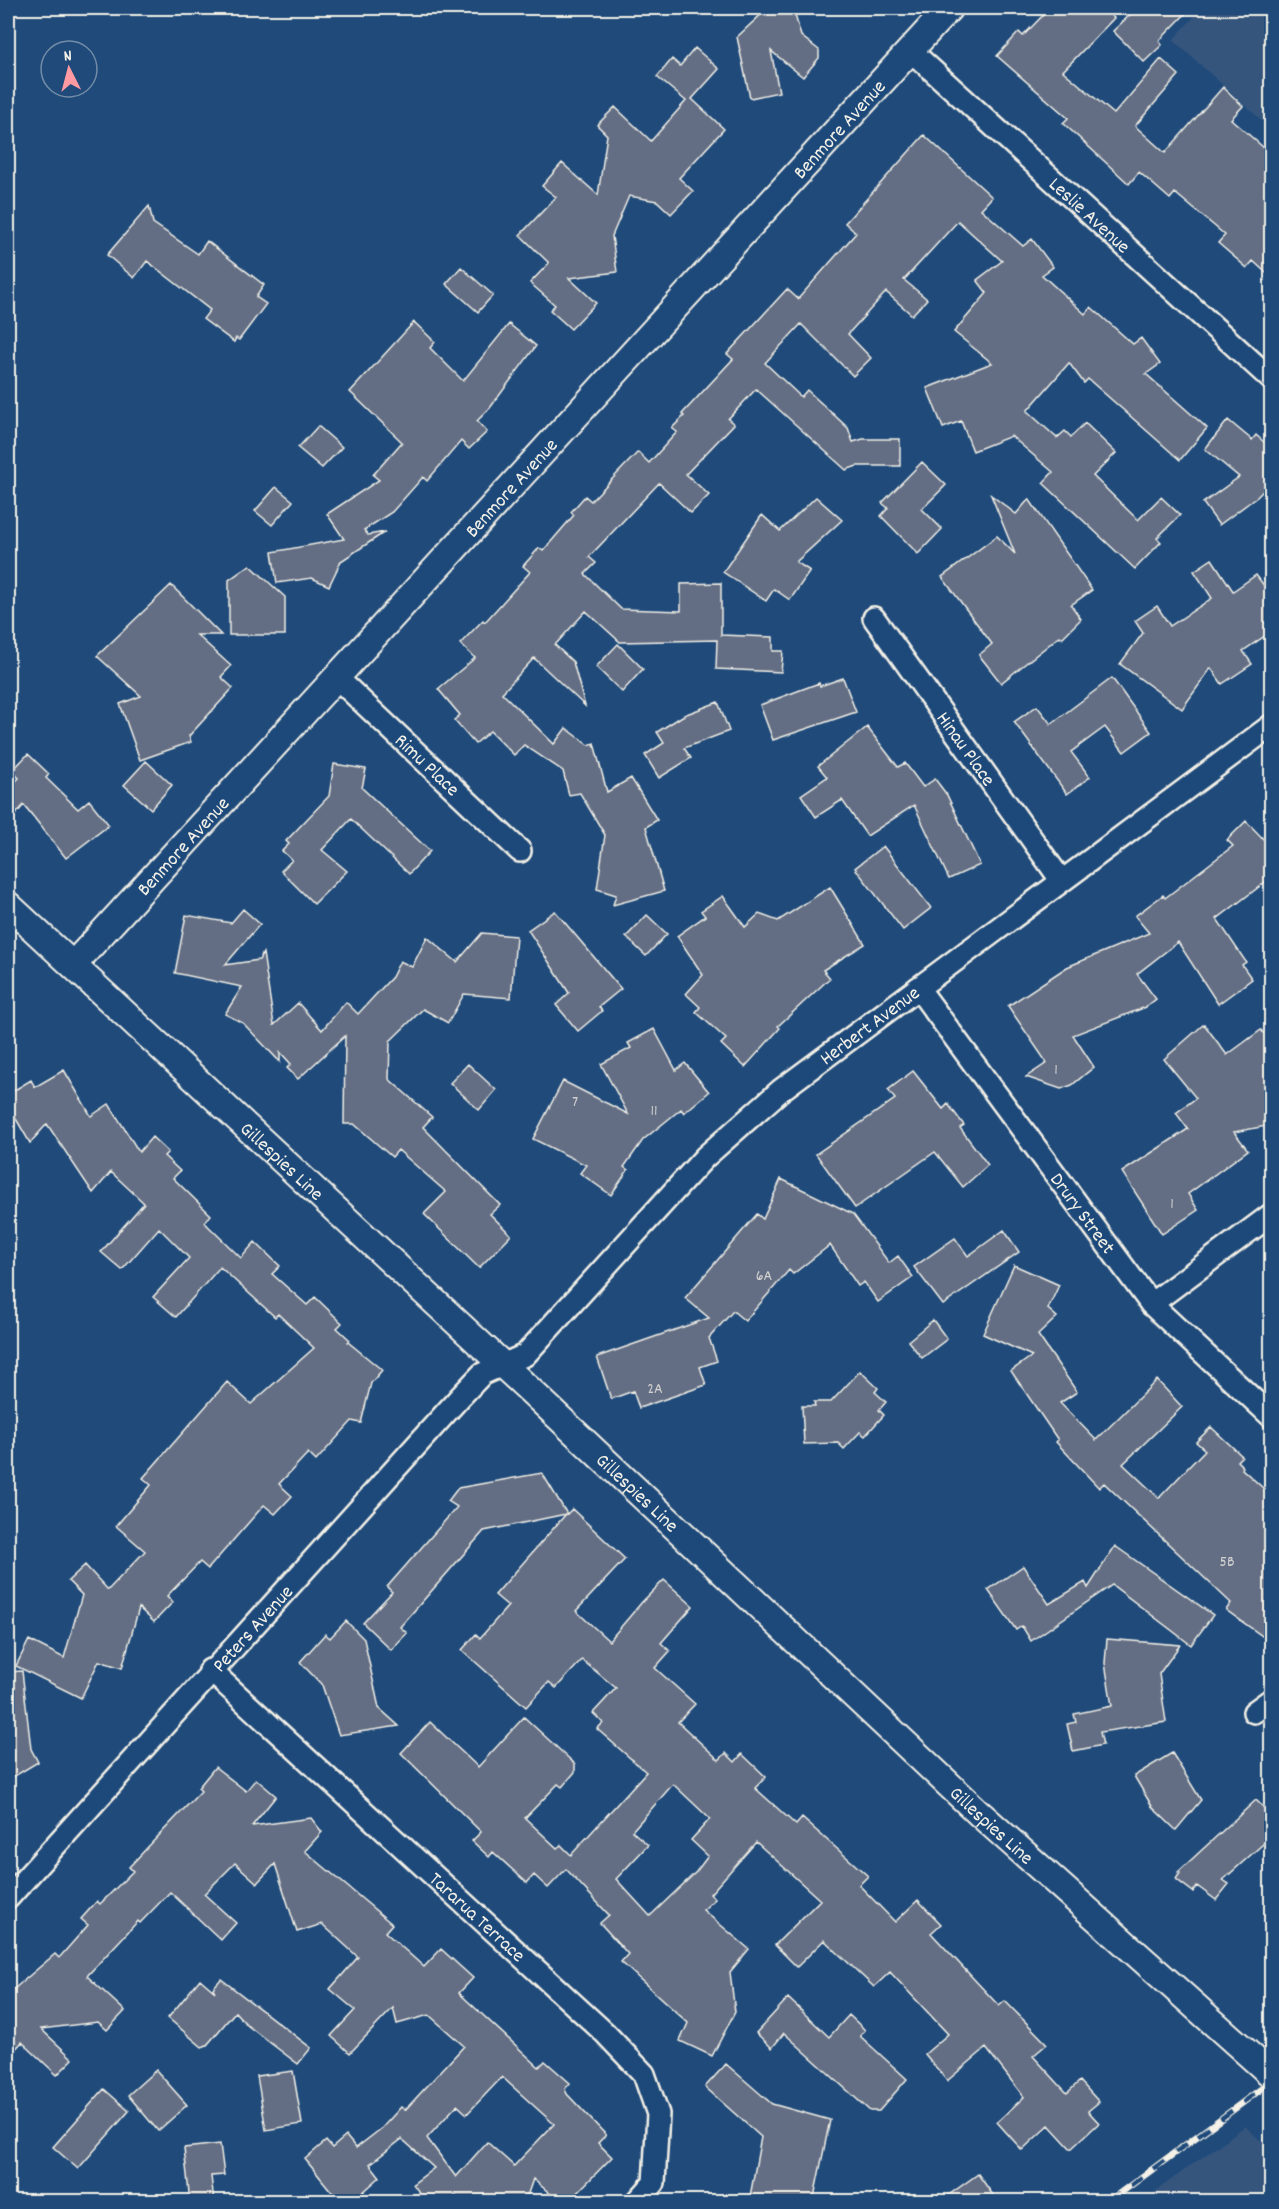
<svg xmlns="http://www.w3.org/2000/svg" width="1279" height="2209" font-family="Dekko,sans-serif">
  <rect width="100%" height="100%" fill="#1f4a7a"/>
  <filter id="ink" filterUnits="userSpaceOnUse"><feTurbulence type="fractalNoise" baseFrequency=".0167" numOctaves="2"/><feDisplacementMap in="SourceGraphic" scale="12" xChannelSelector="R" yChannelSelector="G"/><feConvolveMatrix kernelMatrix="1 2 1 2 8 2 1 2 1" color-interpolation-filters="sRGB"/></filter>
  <g filter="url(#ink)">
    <path fill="#34557d" d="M 1202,8 L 1271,8 L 1271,129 L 1173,40 Z
      M 1245,2126 L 1271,2150 L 1271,2201 L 1142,2201 Z"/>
    <path fill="#646e84" stroke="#f4f1e8" stroke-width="1.5" fill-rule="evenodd" d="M 772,8 L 793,8 L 801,36 L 819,50 L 819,58 L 803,77 L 771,51 L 779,92 L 750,98 L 737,37 L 767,9 Z
      M 1050,8 L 1103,8 L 1114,18 L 1063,71 L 1114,114 L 1161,59 L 1179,75 L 1135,126 L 1165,153 L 1223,87 L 1243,106 L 1231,119 L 1272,155 L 1272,278 L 1253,261 L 1247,268 L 1218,243 L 1225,235 L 1175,193 L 1170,199 L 1139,172 L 1129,184 L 1063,123 L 1068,118 L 997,56 L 1019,32 L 1023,36 Z
      M 1137,8 L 1191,8 L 1159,41 L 1162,45 L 1144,62 L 1113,31 Z
      M 695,48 L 719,69 L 692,99 L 724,129 L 679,178 L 693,191 L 671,214 L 657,201 L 629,196 L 612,236 L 617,272 L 569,278 L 596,303 L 571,329 L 550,310 L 555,305 L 530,283 L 549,263 L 520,235 L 556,197 L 542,186 L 562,163 L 598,195 L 607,135 L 597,125 L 615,107 L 651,141 L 686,101 L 657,77 L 672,59 L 680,66 Z
      M 924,135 L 992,197 L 981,209 L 1023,246 L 1032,239 L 1053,267 L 1042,275 L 1085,314 L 1091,307 L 1133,344 L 1141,338 L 1160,364 L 1146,374 L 1207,428 L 1180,460 L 1088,379 L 1084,383 L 1069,363 L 1027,411 L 1057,438 L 1065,431 L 1071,437 L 1085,423 L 1116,453 L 1093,476 L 1138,520 L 1161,497 L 1180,515 L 1157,538 L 1161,542 L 1135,569 L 1043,483 L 1053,472 L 1011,436 L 973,451 L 961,421 L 943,428 L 927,388 L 992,363 L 954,332 L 987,293 L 977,280 L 1002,261 L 958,221 L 904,280 L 927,299 L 912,315 L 886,292 L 848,334 L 871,358 L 853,376 L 801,324 L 765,363 L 801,397 L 807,390 L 848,428 L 853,442 L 863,439 L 900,439 L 900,466 L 857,466 L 846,470 L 756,389 L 728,419 L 734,424 L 686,474 L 709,495 L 691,513 L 659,483 L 589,557 L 596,563 L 585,574 L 621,609 L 681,611 L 681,584 L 721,583 L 721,635 L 773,637 L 773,651 L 783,651 L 781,672 L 716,669 L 717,640 L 620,642 L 586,611 L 555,645 L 573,662 L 585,706 L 534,658 L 502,693 L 554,744 L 566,728 L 589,745 L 594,743 L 607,792 L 631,778 L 657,820 L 646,827 L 664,891 L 613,905 L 616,895 L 597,889 L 605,835 L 580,793 L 569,795 L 563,771 L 524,745 L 514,755 L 490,731 L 475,744 L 454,720 L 460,715 L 438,689 L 475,658 L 460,644 L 483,620 L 485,622 L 530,572 L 523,566 L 539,548 L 543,551 L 574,515 L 571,512 L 585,496 L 591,501 L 638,452 L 649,463 L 677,432 L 672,428 L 684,416 L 682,414 L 733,359 L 727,354 L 787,289 L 798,299 L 856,233 L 845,223 Z
      M 149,206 L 153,223 L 198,254 L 207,241 L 264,285 L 256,297 L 266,304 L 239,340 L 236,338 L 234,342 L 203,319 L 210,310 L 147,261 L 134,278 L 107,255 Z
      M 461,267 L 493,295 L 478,312 L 446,284 Z
      M 414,322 L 435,342 L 430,348 L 463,381 L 509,324 L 536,346 L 490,408 L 477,421 L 487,432 L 469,449 L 461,441 L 427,481 L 423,477 L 392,512 L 364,530 L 368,535 L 385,532 L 341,561 L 329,586 L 312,578 L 277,583 L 272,552 L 344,539 L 327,514 L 379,480 L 373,475 L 402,442 L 350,392 Z
      M 1228,420 L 1252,440 L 1256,435 L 1272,449 L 1272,482 L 1257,497 L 1219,525 L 1203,503 L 1239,477 L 1205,449 Z
      M 318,426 L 342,447 L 322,468 L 298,448 Z
      M 922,462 L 946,485 L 922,509 L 942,529 L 918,554 L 881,516 L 888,508 L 882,503 Z
      M 276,487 L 293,501 L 272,525 L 255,511 Z
      M 991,495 L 1016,514 L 1029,499 L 1092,590 L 1071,605 L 1081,619 L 1062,638 L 1060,636 L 1001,683 L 979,655 L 992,644 L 942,577 L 997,536 L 1015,554 Z
      M 816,497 L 842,520 L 796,562 L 810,571 L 790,600 L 774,589 L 766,601 L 723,572 L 762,515 L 780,531 Z
      M 1212,559 L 1233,591 L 1256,575 L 1272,596 L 1272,631 L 1243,651 L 1252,664 L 1222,684 L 1211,668 L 1182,709 L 1120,664 L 1143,633 L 1135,621 L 1157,606 L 1170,626 L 1212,598 L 1194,571 Z
      M 250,565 L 285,597 L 285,635 L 229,635 L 229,580 Z
      M 171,585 L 221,635 L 197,635 L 231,666 L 221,677 L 233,688 L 189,736 L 191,742 L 140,760 L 120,704 L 141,696 L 97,656 Z
      M 618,644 L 643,669 L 622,692 L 596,667 Z
      M 843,678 L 856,712 L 773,740 L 760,705 L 819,683 L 820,686 Z
      M 1112,678 L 1151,732 L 1124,752 L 1105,727 L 1071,752 L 1090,777 L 1067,794 L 1014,722 L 1037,706 L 1051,724 Z
      M 718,702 L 729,731 L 684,748 L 691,758 L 659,778 L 645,755 L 664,743 L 657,732 L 684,715 Z
      M 867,727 L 898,767 L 905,763 L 923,787 L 935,779 L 947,795 L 980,865 L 949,879 L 914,805 L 867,836 L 842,800 L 816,817 L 801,795 L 827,777 L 818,766 Z
      M 28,754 L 49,774 L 46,778 L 78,809 L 89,800 L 109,825 L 66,858 L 24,805 L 8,823 L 8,789 L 19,778 L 12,771 Z
      M 146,761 L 172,785 L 151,809 L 124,785 Z
      M 334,764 L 366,769 L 362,788 L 430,851 L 409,874 L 351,819 L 322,850 L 347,871 L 314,904 L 281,871 L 292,860 L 282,851 L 289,844 L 286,841 L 329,796 Z
      M 1246,821 L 1272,848 L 1272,877 L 1217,919 L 1246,962 L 1242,965 L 1252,979 L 1218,1004 L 1178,942 L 1137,974 L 1156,999 L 1146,1007 L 1073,1035 L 1094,1067 L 1072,1085 L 1061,1089 L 1026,1077 L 1047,1063 L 1008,1006 L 1067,967 L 1149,933 L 1135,916 L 1163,895 L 1165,898 L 1233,846 L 1227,840 Z
      M 883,846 L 931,908 L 903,930 L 855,868 Z
      M 830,887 L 865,944 L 823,970 L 830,978 L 778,1026 L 780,1028 L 745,1067 L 721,1044 L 726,1039 L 696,1012 L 700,1007 L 686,994 L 703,975 L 677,936 L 705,916 L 701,911 L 723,896 L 745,927 L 759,914 L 778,921 Z
      M 243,909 L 260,924 L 225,965 L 259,960 L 263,953 L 274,1025 L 298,1003 L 322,1030 L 346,1002 L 358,1014 L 392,977 L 400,961 L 412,967 L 427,937 L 457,962 L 482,933 L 516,936 L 511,998 L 464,994 L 448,1023 L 423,1009 L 390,1041 L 389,1079 L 432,1117 L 423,1127 L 500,1205 L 490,1214 L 511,1235 L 479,1268 L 424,1214 L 446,1192 L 398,1150 L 392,1157 L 354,1124 L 344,1124 L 345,1036 L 298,1079 L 287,1068 L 291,1064 L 280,1052 L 280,1062 L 243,1023 L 225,1014 L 242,987 L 175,973 L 186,915 L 231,923 Z
      M 555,911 L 621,989 L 599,1007 L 602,1011 L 578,1031 L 556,1005 L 569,993 L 528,930 Z
      M 647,915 L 667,934 L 646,956 L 626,937 Z
      M 1204,1024 L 1227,1055 L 1261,1030 L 1272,1043 L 1272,1125 L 1234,1132 L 1248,1150 L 1188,1194 L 1198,1210 L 1162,1234 L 1122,1172 L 1188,1129 L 1176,1113 L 1196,1098 L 1164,1059 Z
      M 654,1029 L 676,1070 L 685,1063 L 709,1092 L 684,1113 L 681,1109 L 643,1140 L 624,1167 L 628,1170 L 611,1195 L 580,1173 L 586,1165 L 533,1139 L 563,1081 L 628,1114 L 601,1064 L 631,1048 L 628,1043 Z
      M 468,1064 L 496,1090 L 479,1110 L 450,1083 Z
      M 64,1070 L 91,1116 L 109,1104 L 139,1152 L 152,1137 L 168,1152 L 164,1156 L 180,1171 L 173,1178 L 211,1215 L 204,1222 L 241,1258 L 255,1242 L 280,1266 L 272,1274 L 307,1305 L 315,1297 L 342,1323 L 337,1328 L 350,1340 L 348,1342 L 382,1370 L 371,1383 L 361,1423 L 352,1421 L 316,1461 L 308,1453 L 279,1484 L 292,1496 L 275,1514 L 264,1505 L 208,1569 L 200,1562 L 167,1596 L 173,1602 L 154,1622 L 139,1608 L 122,1668 L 99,1661 L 81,1698 L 16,1666 L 29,1640 L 64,1658 L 82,1595 L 68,1581 L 85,1565 L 108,1590 L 145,1551 L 116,1526 L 151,1485 L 143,1478 L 227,1382 L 251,1404 L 314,1348 L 278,1314 L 275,1317 L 220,1267 L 176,1317 L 153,1297 L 189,1258 L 159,1228 L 122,1270 L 101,1252 L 144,1203 L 111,1172 L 93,1193 L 47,1124 L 30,1143 L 8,1105 L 8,1094 L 31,1080 L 35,1087 Z
      M 913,1071 L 943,1109 L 948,1104 L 964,1125 L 960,1128 L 988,1165 L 963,1187 L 935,1152 L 855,1208 L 816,1154 L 895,1099 L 888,1090 Z
      M 781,1179 L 853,1214 L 889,1263 L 898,1256 L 913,1277 L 878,1302 L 864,1282 L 858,1286 L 830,1245 L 793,1274 L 789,1270 L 745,1321 L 733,1311 L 709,1338 L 717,1361 L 700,1367 L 706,1385 L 639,1408 L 633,1391 L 611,1399 L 597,1357 L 709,1318 L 685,1298 L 757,1214 L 763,1219 Z
      M 1004,1230 L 1019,1252 L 943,1305 L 914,1267 L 955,1238 L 968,1256 Z
      M 1014,1265 L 1059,1285 L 1048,1309 L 1057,1317 L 1038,1335 L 1077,1392 L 1060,1403 L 1096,1440 L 1157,1380 L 1182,1407 L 1123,1464 L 1159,1498 L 1205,1450 L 1196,1442 L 1211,1427 L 1242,1456 L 1237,1461 L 1243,1467 L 1242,1469 L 1272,1496 L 1272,1643 L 1226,1610 L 1231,1603 L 1104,1483 L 1099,1488 L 1056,1442 L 1058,1440 L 1011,1371 L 1032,1356 L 983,1334 Z
      M 933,1320 L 947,1339 L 922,1358 L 908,1341 Z
      M 860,1371 L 878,1388 L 875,1392 L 886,1402 L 879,1410 L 884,1415 L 865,1436 L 860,1432 L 844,1449 L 838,1443 L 804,1444 L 802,1406 L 815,1406 L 814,1402 L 831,1402 Z
      M 542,1473 L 567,1514 L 572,1509 L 625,1559 L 576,1611 L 609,1641 L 642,1602 L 664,1580 L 693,1606 L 661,1643 L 670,1651 L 655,1668 L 695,1704 L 678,1722 L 719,1760 L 726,1753 L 735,1762 L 742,1754 L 766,1777 L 755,1788 L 796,1825 L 802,1818 L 868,1876 L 859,1885 L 895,1922 L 918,1900 L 941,1924 L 931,1933 L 999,2006 L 1005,2001 L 1047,2044 L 1033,2056 L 1067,2093 L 1080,2081 L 1099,2102 L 1088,2111 L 1099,2123 L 1071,2149 L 1049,2125 L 1022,2150 L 997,2122 L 1024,2097 L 986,2048 L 947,2081 L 925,2054 L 948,2034 L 890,1972 L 874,1987 L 824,1940 L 797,1967 L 775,1945 L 820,1900 L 756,1842 L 710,1894 L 715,1899 L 703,1910 L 749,1949 L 730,1972 L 735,2012 L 712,2056 L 680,2041 L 688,2023 L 621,1962 L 628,1954 L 600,1923 L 609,1915 L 566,1869 L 548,1888 L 534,1875 L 527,1883 L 493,1852 L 489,1857 L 472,1841 L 481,1832 L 401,1753 L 430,1722 L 478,1767 L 524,1717 L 575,1764 L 575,1772 L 562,1787 L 558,1784 L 525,1818 L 557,1848 L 561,1845 L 571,1855 L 646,1772 L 597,1729 L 603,1723 L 593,1713 L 616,1688 L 582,1660 L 556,1688 L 549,1682 L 526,1707 L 462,1650 L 476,1634 L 480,1638 L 508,1606 L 495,1595 L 566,1514 L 484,1531 L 400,1627 L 407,1633 L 391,1650 L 363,1623 L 392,1592 L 387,1587 L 457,1507 L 448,1501 L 458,1488 ZM 673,1784 L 710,1819 L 691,1840 L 708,1856 L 696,1872 L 650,1916 L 616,1879 L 648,1845 L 632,1831 Z
      M 1115,1546 L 1213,1615 L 1191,1645 L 1112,1585 L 1031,1641 L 1022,1626 L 1016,1630 L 988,1590 L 1023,1566 L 1049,1604 L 1085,1582 L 1088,1588 Z
      M 346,1621 L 364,1639 L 379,1708 L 399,1726 L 339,1735 L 322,1685 L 300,1662 L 325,1634 L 330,1638 Z
      M 1107,1639 L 1180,1645 L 1159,1674 L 1166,1722 L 1100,1732 L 1103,1745 L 1073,1751 L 1067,1724 L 1076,1722 L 1074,1714 L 1112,1706 L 1105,1663 Z
      M 22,1671 L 31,1749 L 38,1762 L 8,1780 L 8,1672 Z
      M 1172,1753 L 1201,1800 L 1176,1830 L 1153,1808 L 1134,1776 Z
      M 215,1767 L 246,1791 L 256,1779 L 276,1796 L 252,1826 L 311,1818 L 322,1832 L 305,1851 L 392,1924 L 385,1932 L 424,1967 L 441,1949 L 473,1978 L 459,1993 L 539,2067 L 545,2061 L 570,2083 L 565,2089 L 567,2094 L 606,2135 L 598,2143 L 612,2157 L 568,2202 L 560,2202 L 533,2179 L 525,2202 L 470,2202 L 455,2196 L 448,2202 L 426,2202 L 413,2184 L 434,2168 L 402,2139 L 370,2164 L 380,2177 L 352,2202 L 340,2202 L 305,2159 L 326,2141 L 332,2148 L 346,2136 L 356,2148 L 382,2128 L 401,2107 L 405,2110 L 464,2046 L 429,2015 L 397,2024 L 393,2008 L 350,2053 L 331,2036 L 355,2010 L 330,1989 L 358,1957 L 322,1924 L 297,1932 L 275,1864 L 257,1883 L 235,1863 L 204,1894 L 236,1923 L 221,1940 L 170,1892 L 140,1923 L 138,1921 L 87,1976 L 125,2011 L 107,2030 L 98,2022 L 41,2029 L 73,2059 L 57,2075 L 22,2042 L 8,2057 L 8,1994 L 55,1954 L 59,1958 L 88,1925 L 81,1919 L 97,1901 L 100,1904 L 133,1871 L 129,1867 L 201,1791 L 198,1788 ZM 502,2077 L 554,2124 L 514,2166 L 487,2142 L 456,2177 L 427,2138 L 457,2105 L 467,2114 Z
      M 1256,1800 L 1272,1816 L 1272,1836 L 1223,1880 L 1229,1884 L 1216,1900 L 1197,1886 L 1193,1892 L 1176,1879 L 1180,1873 L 1178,1872 Z
      M 200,1979 L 215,1992 L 213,1988 L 221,1979 L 311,2048 L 298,2064 L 248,2026 L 235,2012 L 207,2045 L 202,2047 L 168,2018 Z
      M 788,1998 L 829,2037 L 849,2015 L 865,2030 L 860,2036 L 907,2079 L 879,2111 L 870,2111 L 784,2033 L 772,2048 L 756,2033 Z
      M 726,2064 L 772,2104 L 830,2120 L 813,2202 L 749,2202 L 761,2137 L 705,2087 Z
      M 156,2070 L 187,2105 L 158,2131 L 128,2095 Z
      M 293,2071 L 302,2124 L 266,2130 L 257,2076 Z
      M 104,2089 L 129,2111 L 78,2169 L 53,2147 Z
      M 220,2144 L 224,2175 L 211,2176 L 214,2202 L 190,2202 L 184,2148 Z
      M 978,2174 L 998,2202 L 939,2202 Z"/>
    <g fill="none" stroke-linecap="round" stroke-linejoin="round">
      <defs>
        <g id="minor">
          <path id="s1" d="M 910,50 L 1272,380"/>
          <path id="s2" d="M 874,618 L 1061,880"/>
          <path id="s3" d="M 335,676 L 520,851"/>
          <path id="s4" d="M 918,988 L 1151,1304 L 1272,1417"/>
          <path d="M 1151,1304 L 1272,1214"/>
          <path id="s5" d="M 210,1670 L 605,2033 L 644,2074 L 658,2114 L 654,2183 L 637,2202"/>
          <path d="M 1254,1712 L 1272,1699"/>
          <path id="s6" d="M 8,1898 L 461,1396 L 482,1374 L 525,1355 L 705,1157 L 781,1090 L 1272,725"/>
        </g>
        <g id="tertiary">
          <path id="s7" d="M 8,905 L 534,1394 L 980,1814 L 1272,2075"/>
          <path id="s8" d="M 73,965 L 949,8"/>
        </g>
      </defs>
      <use href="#minor" stroke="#f4f1e8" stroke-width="26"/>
      <use href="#tertiary" stroke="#f4f1e8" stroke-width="30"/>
      <use href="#minor" stroke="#1f4a7a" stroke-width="21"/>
      <use href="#tertiary" stroke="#1f4a7a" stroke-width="26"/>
      <defs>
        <path id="rail" d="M 1108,2202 L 1272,2081"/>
      </defs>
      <use href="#rail" stroke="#f4f1e8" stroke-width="7"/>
      <use href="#rail" stroke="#1f4a7a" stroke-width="4.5" stroke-dasharray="14" stroke-linecap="butt"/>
    </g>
  </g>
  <g text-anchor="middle" stroke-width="5" stroke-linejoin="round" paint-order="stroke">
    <g font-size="16" fill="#d0d0cf">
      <text x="1056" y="1074">1</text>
      <text x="575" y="1106">7</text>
      <text x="654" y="1115">11</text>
      <text x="1172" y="1208">1</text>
      <text x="764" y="1280">6A</text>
      <text x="655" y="1393">2A</text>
      <text x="1227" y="1566">5B</text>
    </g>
    <g font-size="20" fill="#f4f1e8" stroke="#1f4a7a">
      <text dy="7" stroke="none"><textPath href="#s8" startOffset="1134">Benmore Avenue</textPath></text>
      <text dy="7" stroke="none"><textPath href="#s1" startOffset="244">Leslie Avenue</textPath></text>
      <text dy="7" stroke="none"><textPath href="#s8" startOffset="648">Benmore Avenue</textPath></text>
      <text dy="7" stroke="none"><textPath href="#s2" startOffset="160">Hinau Place</textPath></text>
      <text dy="7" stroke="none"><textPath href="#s3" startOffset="128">Rimu Place</textPath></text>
      <text dy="7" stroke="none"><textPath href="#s8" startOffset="162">Benmore Avenue</textPath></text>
      <text dy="7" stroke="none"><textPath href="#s6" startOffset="1232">Herbert Avenue</textPath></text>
      <text dy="7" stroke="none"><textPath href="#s7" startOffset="375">Gillespies Line</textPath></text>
      <text dy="7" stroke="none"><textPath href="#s4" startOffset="279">Drury Street</textPath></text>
      <text dy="7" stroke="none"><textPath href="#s7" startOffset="861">Gillespies Line</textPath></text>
      <text dy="7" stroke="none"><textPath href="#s6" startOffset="364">Peters Avenue</textPath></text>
      <text dy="7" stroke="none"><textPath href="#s7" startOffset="1347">Gillespies Line</textPath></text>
      <text dy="7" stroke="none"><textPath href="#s5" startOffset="364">Tararua Terrace</textPath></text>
    </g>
  </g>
  <rect width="1279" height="2209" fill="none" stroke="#1f4a7a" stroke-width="30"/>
  <rect x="15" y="15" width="1249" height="2179" fill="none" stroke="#f4f1e8" stroke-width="2" filter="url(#ink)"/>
  <g transform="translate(69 69) rotate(354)"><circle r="28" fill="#1f4a7a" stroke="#748da6" stroke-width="1.5"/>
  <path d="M0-4.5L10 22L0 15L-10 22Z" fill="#ff9aa2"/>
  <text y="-9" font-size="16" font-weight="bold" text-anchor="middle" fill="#f4f1e8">N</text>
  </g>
</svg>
